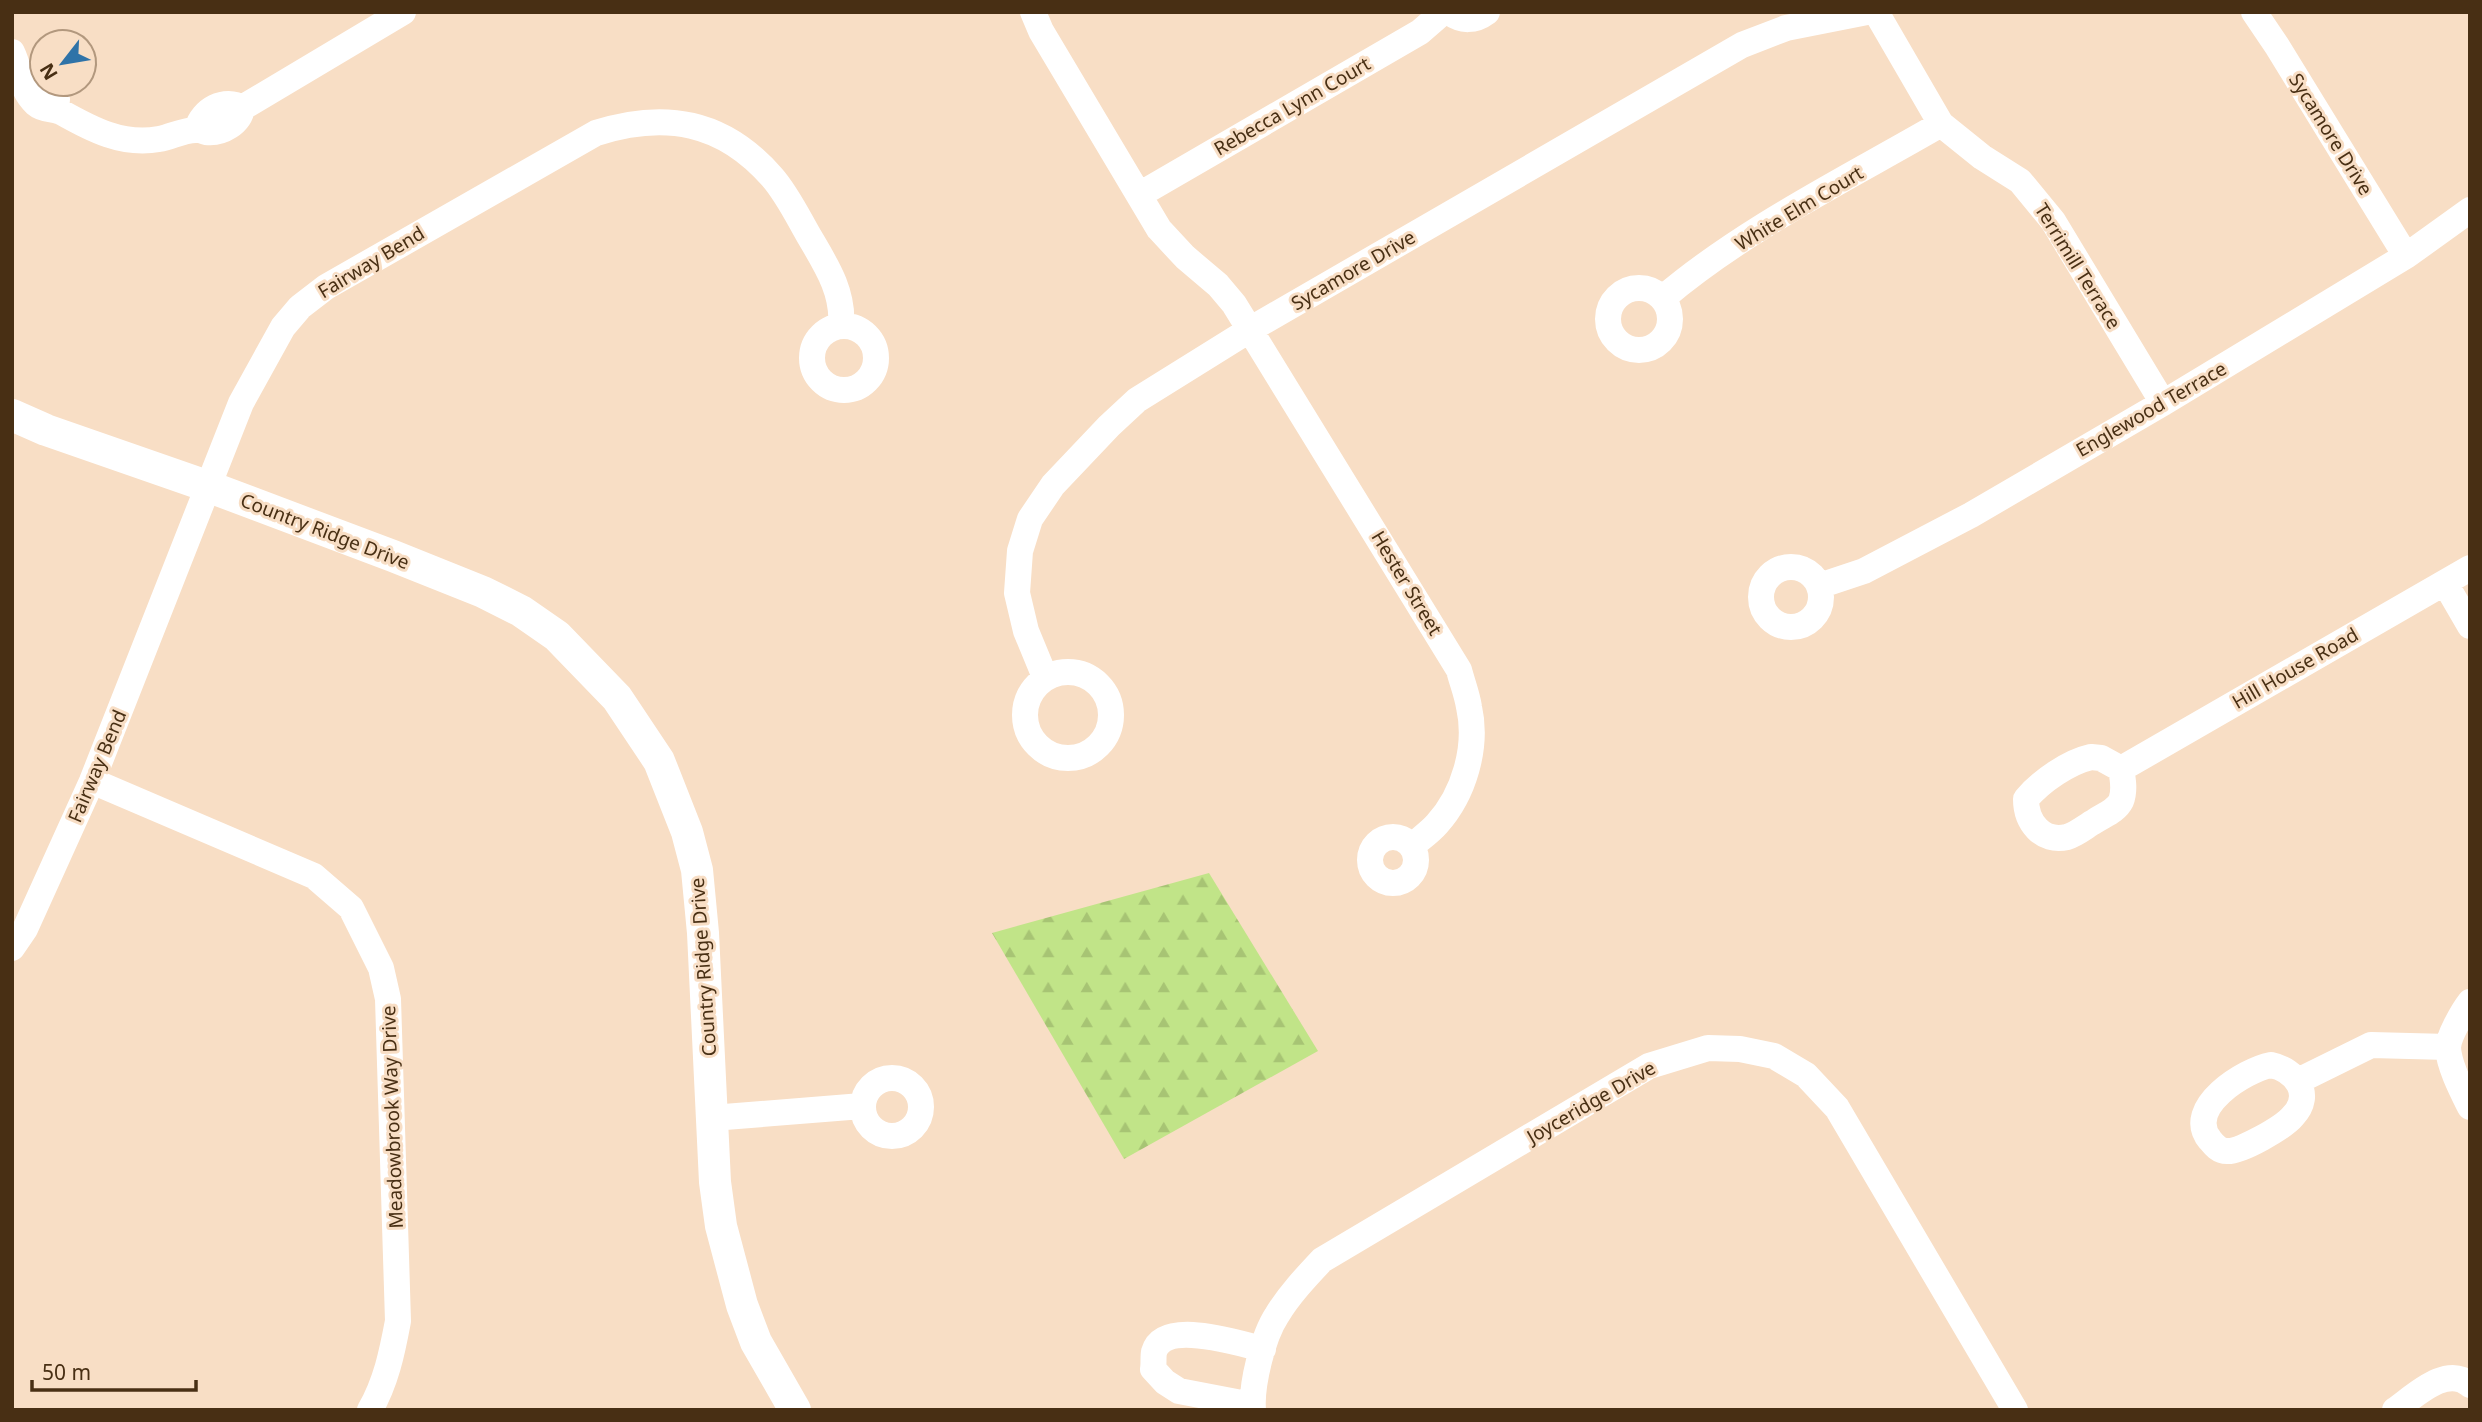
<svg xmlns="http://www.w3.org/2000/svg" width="2482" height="1422" font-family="'Noto Sans',sans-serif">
  <defs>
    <pattern id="forest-firs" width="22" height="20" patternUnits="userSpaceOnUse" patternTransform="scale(1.75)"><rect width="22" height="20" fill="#c1e488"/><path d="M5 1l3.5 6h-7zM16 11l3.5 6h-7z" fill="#a7c474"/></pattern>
  </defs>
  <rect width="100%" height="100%" fill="#f8dec5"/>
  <path fill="url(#forest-firs)" d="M 1209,873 L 1318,1051 L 1124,1159 L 992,933 Z"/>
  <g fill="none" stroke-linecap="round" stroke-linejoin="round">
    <path stroke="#fff" stroke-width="26" d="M 1033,12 L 1041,31 L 1159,229 L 1185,257 L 1218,285 L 1234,304 L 1459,670 C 1462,682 1467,694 1469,707 C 1478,747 1464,794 1437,824 C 1430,832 1420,839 1412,846
      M 1449,12 C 1462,22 1475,21 1487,12
      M 1876,12 L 1941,124 L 1982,157 L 2020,181 L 2053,221 L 2163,403
      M 2254,12 L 2277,46 L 2406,256
      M 12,52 C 21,71 20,89 36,104 C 44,111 53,108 61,112 C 91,129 123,146 159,139 C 171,137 183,130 196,130 C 201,129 201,131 206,132 C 222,134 240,123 242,108 L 403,12
      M 48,84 L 57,99 L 56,109
      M 197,129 C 202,110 225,97 242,108
      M 1139,195 L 1420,32 L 1443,12
      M1608 319a31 31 0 1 1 62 0a31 31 0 1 1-62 0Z
      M 1663,298 C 1744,229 1848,178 1941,124
      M812 358a32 32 0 1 1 64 0a32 32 0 1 1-64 0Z
      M1761 597a30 30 0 1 1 60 0a30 30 0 1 1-60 0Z
      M 2445,583 L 2470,626
      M 1819,586 L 1864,571 L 1971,515 L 2163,403 L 2406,256 L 2470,210
      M1025 715a43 43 0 1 1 86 0a43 43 0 1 1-86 0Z
      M 1045,677 L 1026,631 L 1017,593 L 1020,551 L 1030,519 L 1053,485 L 1109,426 L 1137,400 L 1251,329 L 1742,45 L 1786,28 L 1867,12
      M 2091,757 L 2101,758 L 2121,769 C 2123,779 2125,791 2121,801 C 2116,811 2104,815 2095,821 C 2086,826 2077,834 2067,837 C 2042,843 2026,822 2026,799 C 2041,781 2069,762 2091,757 Z
      M 2121,769 L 2470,568
      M 92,781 L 314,876 L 351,908 L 381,968 L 388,999 L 398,1321 C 392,1353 386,1382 370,1410
      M1370 860a23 23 0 1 1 46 0a23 23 0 1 1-46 0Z
      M 12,948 L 25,929 L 92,781 L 241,403 L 283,327 L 300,307 L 326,287 L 596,133 C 665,111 723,121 772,177 C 787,194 798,217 809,236 C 826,265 844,292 841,326
      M 2470,1002 C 2463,1011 2448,1037 2448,1048 C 2449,1066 2462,1091 2470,1107
      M 2271,1065 C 2295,1070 2314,1094 2293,1116 C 2284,1127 2241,1152 2227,1151 C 2219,1151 2214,1145 2210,1140 C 2183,1108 2245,1070 2271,1065 Z
      M863 1107a29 29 0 1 1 58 0a29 29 0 1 1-58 0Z
      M 2298,1081 L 2371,1045 L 2448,1047
      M 712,1118 L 862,1106
      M 1252,1405 L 1179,1391 L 1165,1382 L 1153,1369 C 1154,1364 1153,1357 1154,1352 C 1164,1318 1239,1344 1263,1349
      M 1253,1410 C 1251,1385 1263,1336 1277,1315 C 1289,1295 1306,1277 1322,1260 L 1649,1066 L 1708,1048 L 1740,1049 L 1774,1056 L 1806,1075 L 1837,1108 L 2015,1410
      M 2395,1410 C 2415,1396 2447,1364 2470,1385"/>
    <path stroke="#fff" stroke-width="32" d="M 12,415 L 46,430 L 207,486 L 393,556 L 483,592 L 521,611 L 557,636 L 617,698 L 659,761 L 687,832 L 697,870 L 703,933 L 715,1182 L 721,1226 L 742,1305 L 756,1342 L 795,1410"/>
  </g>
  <g text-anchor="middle" stroke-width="6" stroke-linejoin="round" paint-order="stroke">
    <g font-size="19" fill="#482f14" stroke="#f8dec5">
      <text transform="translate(1292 106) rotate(-30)" y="7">Rebecca Lynn Court</text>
      <text transform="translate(2331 134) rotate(58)" y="7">Sycamore Drive</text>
      <text transform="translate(1799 208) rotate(-31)" y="7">White Elm Court</text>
      <text transform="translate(371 262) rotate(-31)" y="7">Fairway Bend</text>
      <text transform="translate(2078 266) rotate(58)" y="7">Terrimill Terrace</text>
      <text transform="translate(1353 270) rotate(-30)" y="7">Sycamore Drive</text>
      <text transform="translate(2151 409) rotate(-30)" y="7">Englewood Terrace</text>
      <text transform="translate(325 531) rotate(21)" y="7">Country Ridge Drive</text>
      <text transform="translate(1407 583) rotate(59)" y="7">Hester Street</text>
      <text transform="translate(2295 668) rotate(-30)" y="7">Hill House Road</text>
      <text transform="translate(97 766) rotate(-67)" y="7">Fairway Bend</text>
      <text transform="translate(703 967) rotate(-94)" y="7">Country Ridge Drive</text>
      <text transform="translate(1591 1102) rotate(-30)" y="7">Joyceridge Drive</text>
      <text transform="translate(392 1117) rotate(-92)" y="7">Meadowbrook Way Drive</text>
    </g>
  </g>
  <rect width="2482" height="1422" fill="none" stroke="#482f14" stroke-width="28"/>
  <g transform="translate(63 63) rotate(239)"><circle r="33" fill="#f8dec5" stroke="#b2987e" stroke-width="2"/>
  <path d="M0-5L12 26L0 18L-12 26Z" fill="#2f73a8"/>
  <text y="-10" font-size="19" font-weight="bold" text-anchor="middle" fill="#482f14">N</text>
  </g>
  <path d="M32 1380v10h164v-10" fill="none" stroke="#482f14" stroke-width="3.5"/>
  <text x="42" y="1380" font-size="21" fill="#482f14" stroke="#f8dec5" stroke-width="5" paint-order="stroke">50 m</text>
</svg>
